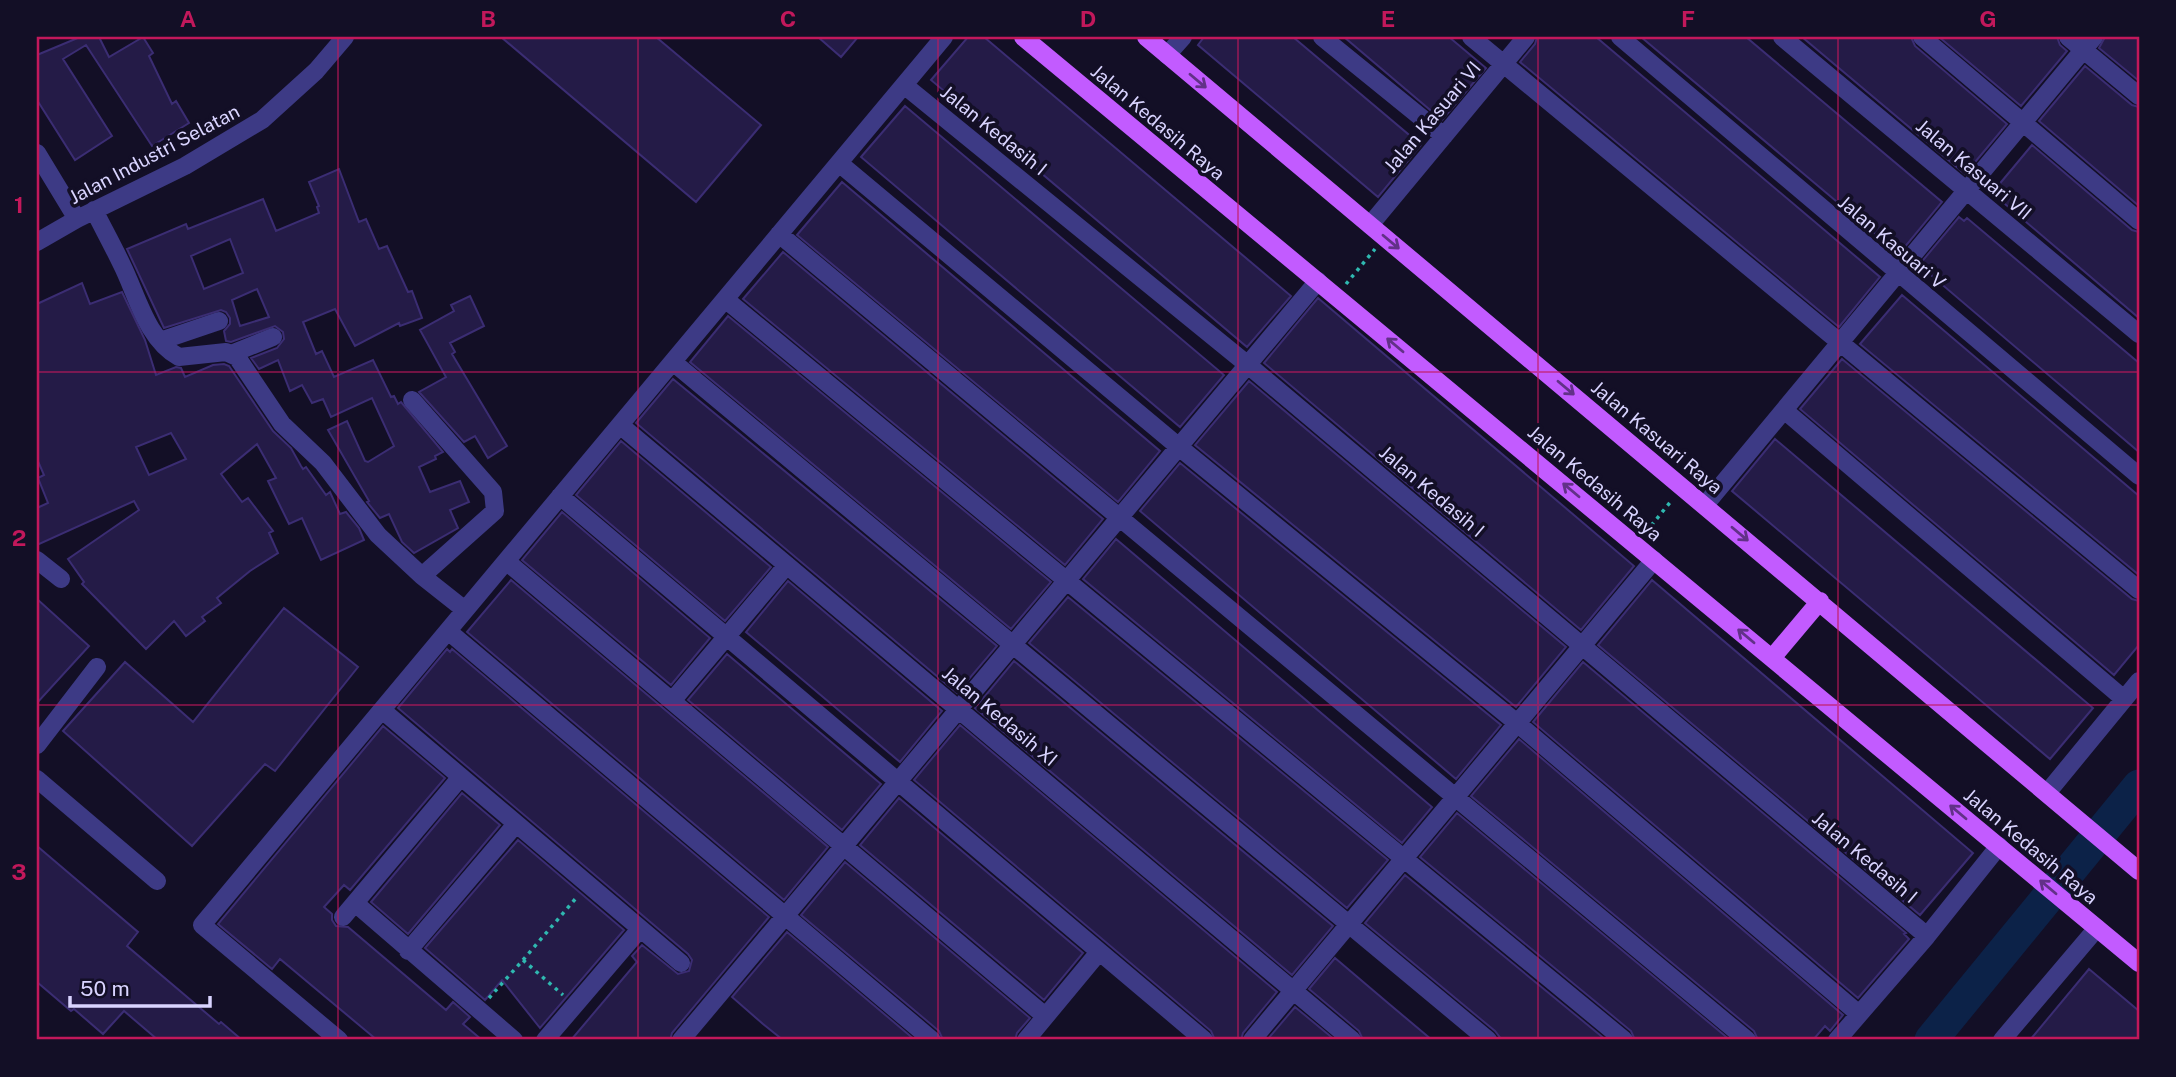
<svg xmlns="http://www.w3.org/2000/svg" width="2176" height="1077" font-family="'Public Sans',sans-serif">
  <rect width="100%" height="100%" fill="#130f26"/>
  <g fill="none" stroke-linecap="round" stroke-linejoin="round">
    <path stroke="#0c2248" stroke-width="33" d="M 1931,1040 L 2139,786"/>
  </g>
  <path fill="#241b47" stroke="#3b2d73" stroke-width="2" fill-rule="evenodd" d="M 80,37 L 99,37 L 109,57 L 143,37 L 153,53 L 149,56 L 172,104 L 176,101 L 189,123 L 152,146 L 86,45 L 63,59 L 112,136 L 75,160 L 37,100 L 37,55 Z
    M 501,37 L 656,37 L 761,125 L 696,202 Z
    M 818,37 L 858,37 L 841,57 Z
    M 968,37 L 984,37 L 1291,296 L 1247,347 L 931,80 Z
    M 1204,37 L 1293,37 L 1421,145 L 1378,197 L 1198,45 Z
    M 1344,37 L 1449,37 L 1486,68 L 1442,120 Z
    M 1537,37 L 1596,37 L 1880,277 L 1839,327 L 1520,62 L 1535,44 Z
    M 1641,37 L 1746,37 L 1942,202 L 1899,254 Z
    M 1802,37 L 1911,37 L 1915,46 L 2007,124 L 1965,174 Z
    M 1939,37 L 2057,37 L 2060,45 L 2067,51 L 2021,106 Z
    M 2105,37 L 2139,37 L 2139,81 L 2099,48 Z
    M 2085,66 L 2132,105 L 2139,107 L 2139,206 L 2039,121 Z
    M 905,106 L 1224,375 L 1180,427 L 861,157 Z
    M 2032,145 L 2132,230 L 2139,232 L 2139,318 L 1992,193 Z
    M 339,169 L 359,222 L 366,219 L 379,249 L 387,246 L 408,292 L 412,291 L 422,318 L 400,326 L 399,323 L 355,346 L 335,309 L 303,322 L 316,354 L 322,351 L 334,377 L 373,360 L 391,397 L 394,396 L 398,404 L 401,402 L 443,452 L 435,456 L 436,459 L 419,467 L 430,492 L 460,481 L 469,502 L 450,510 L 458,528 L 414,553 L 402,542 L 389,514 L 380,518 L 367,502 L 369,501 L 328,430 L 347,421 L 365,461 L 368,462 L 394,446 L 372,398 L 331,417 L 323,399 L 312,403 L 302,385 L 290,391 L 278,360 L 259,369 L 251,358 L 277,348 L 284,339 L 283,332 L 275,326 L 231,342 L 226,341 L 224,331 L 230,324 L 230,318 L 226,312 L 221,310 L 164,328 L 127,249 L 186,224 L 188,229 L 263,199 L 276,231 L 319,213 L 317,207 L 319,206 L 309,182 ZM 230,239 L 243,273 L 204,289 L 191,256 ZM 257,289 L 269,317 L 240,326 L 232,300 Z
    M 842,182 L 1160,451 L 1118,502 L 797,235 Z
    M 1959,217 L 1964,221 L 1967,218 L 2139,363 L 2139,452 L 1919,265 Z
    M 783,252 L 1103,519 L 1065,565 L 743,299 Z
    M 82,283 L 90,304 L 122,292 L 145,340 L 156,375 L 176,367 L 181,368 L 185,377 L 213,365 L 224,364 L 229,366 L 273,431 L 291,448 L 301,466 L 303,469 L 306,467 L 326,495 L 330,492 L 340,514 L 346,512 L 359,528 L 364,540 L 321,560 L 302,518 L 289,524 L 268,481 L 276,478 L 257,444 L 221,474 L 242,502 L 248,498 L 273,531 L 269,533 L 278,553 L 250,571 L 217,598 L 221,603 L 202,617 L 205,621 L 186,636 L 174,621 L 146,649 L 82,584 L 84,582 L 68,559 L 139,510 L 134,501 L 37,545 L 37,508 L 48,503 L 38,478 L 44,475 L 37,459 L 37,304 ZM 171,433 L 186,459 L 149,475 L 136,447 Z
    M 1902,295 L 2139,496 L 2139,575 L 1860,344 Z
    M 470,296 L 484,326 L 450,343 L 455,352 L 452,354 L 507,446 L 488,458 L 475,436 L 464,442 L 419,392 L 446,377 L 420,330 L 454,311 L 451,305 Z
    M 1318,298 L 1634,566 L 1581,630 L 1264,363 Z
    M 728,316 L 1051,582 L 1011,629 L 690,362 Z
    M 1842,359 L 2132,599 L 2139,601 L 2139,645 L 2114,675 L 1800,409 Z
    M 673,379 L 997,646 L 957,693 L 636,423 Z
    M 1249,381 L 1566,647 L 1516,707 L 1195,445 Z
    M 1775,439 L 2093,708 L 2050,759 L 1732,491 Z
    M 621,441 L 771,567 L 725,621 L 576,495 Z
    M 1180,463 L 1501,725 L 1456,779 L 1140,511 Z
    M 562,512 L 710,638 L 671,685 L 522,560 Z
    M 1116,539 L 1432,807 L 1402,843 L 1083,579 Z
    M 511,580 L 828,847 L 784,900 L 467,632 Z
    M 1652,580 L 1973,853 L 1920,915 L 1598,645 Z
    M 788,581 L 942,711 L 900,762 L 746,632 Z
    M 1068,597 L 1388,860 L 1347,908 L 1029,643 Z
    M 37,599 L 89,646 L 37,703 Z
    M 284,608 L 358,667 L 275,771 L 265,764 L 192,846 L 63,731 L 125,662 L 193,722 Z
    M 447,649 L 450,652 L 452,649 L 769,917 L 672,1033 L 670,1040 L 571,1040 L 637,962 L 632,956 L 642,945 L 678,974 L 689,971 L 692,960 L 688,954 L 398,708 Z
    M 727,654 L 881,784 L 842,830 L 688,700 Z
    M 1014,661 L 1333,926 L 1292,975 L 975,708 Z
    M 1583,662 L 1906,933 L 1904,934 L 1909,939 L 1858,998 L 1533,722 Z
    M 960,725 L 1277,992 L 1243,1033 L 1241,1040 L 1215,1040 L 1211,1031 L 914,780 Z
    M 383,726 L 445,778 L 350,890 L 344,885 L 324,907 L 332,914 L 332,920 L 336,926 L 348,927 L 446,1010 L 453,1002 L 470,1017 L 463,1024 L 482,1040 L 377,1040 L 280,959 L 272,969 L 218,924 Z
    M 1519,739 L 1843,1015 L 1830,1031 L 1825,1026 L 1813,1040 L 1758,1040 L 1754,1031 L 1471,796 Z
    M 462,793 L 500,825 L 408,934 L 371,902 Z
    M 899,798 L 1083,953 L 1044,1000 L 860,845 Z
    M 1457,813 L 1730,1040 L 1635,1040 L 1631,1031 L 1420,857 Z
    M 518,840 L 624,930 L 540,1028 L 502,980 L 485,1000 L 425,948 Z
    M 37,846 L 138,932 L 127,946 L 219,1024 L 221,1022 L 242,1040 L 158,1040 L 124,1011 L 103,1034 L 74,1009 L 71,1011 L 37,982 Z
    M 845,862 L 1030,1018 L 1017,1033 L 1015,1040 L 943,1040 L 939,1031 L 801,915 Z
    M 1405,875 L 1606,1040 L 1502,1040 L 1495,1031 L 1365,923 Z
    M 787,932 L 915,1040 L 783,1040 L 763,1024 L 732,997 Z
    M 1335,958 L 1388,1003 L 1432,1040 L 1363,1040 L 1359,1031 L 1309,989 Z
    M 2089,969 L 2139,1011 L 2139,1040 L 2030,1040 Z
    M 1295,1007 L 1335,1040 L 1267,1040 Z"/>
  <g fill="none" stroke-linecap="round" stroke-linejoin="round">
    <path stroke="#2fb8b0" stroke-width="3.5" stroke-dasharray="3.5 5" stroke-linecap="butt" d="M 1346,284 L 1375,249
      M 1646,532 L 1672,500
      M 523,960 L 577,897
      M 489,998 L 523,960 L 563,995"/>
    <path stroke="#3d3a85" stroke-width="18" d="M 1322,37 L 1444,136
      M 1471,37 L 2139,590
      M 1620,37 L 2139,476
      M 1782,37 L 2139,334
      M 1922,37 L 2139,221
      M 2068,37 L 2139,96
      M 1167,55 L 1183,37
      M 904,85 L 1248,365 L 1927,936
      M 37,153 L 77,219
      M 839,163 L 1179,447 L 1517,723 L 1859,1014
      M 94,210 C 103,228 113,246 122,265 C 137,295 147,340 179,357 L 226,352 L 237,357 L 282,424 L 323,463 L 378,535 L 422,576 L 465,610
      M 1370,225 L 1526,37
      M 779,234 L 1747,1040
      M 37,242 L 77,219 L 185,166 L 262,120 L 316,71 L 345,37
      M 725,299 L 1624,1040
      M 160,341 L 219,321
      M 231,354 L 273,337
      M 673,362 L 1488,1040
      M 412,400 L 493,492 L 495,511 L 422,576
      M 1784,410 L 2124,699
      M 620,425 L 1352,1040
      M 560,496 L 1204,1040
      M 1705,505 L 2094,37
      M 37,560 L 61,579
      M 506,561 L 1045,1016
      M 448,631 L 932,1040
      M 672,701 L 787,565
      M 382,710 L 681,963
      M 37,745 L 97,667
      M 37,779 L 157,881
      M 2047,793 L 2139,681
      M 355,903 L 514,1040
      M 343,917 L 460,778
      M 408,951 L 516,824
      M 339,1040 L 202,925 L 944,37
      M 545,1040 L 640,929
      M 681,1040 L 1318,281
      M 1026,1040 L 1099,952
      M 1252,1040 L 1654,560
      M 1837,1040 L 1927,936 L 1999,846
      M 2002,1040 L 2097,928"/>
    <path stroke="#c25bff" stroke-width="18" d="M 1023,37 L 2139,963
      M 1146,37 L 2139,871
      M 1772,658 L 1820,601"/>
  </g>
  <defs><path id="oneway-shaft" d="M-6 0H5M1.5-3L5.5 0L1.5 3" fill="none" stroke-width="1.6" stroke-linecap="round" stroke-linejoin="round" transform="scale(1.75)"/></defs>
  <g stroke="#623188">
    <use href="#oneway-shaft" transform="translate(1198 81) rotate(40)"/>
    <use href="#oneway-shaft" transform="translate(1391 242) rotate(40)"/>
    <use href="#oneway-shaft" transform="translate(1395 345) rotate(-140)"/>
    <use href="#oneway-shaft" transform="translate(1566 388) rotate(40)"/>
    <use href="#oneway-shaft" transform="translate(1571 490) rotate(-140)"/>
    <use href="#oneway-shaft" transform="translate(1740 534) rotate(40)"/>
    <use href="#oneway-shaft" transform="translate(1746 636) rotate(-140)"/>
    <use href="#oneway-shaft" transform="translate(1958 812) rotate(-140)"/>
    <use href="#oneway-shaft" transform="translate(2048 887) rotate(-140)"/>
  </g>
  <path fill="none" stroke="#c2185b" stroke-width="2" stroke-opacity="0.55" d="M 338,37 L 338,1040M 638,37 L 638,1040M 938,37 L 938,1040M 1238,37 L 1238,1040M 1538,37 L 1538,1040M 1838,37 L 1838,1040M 37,372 L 2139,372M 37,705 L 2139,705"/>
  <g text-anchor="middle" stroke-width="7" stroke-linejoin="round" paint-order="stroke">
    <g font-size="19" fill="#d9d4ff" stroke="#130f26">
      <text transform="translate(1432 117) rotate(-50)" y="7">Jalan Kasuari VI</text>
      <text transform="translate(1158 122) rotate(40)" y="7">Jalan Kedasih Raya</text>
      <text transform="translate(994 130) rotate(39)" y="7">Jalan Kedasih I</text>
      <text transform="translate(154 154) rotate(-28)" y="7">Jalan Industri Selatan</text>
      <text transform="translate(1974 169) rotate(40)" y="7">Jalan Kasuari VII</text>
      <text transform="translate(1892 242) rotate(40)" y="7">Jalan Kasuari V</text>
      <text transform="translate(1657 437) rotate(40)" y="7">Jalan Kasuari Raya</text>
      <text transform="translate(1595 483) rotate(40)" y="7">Jalan Kedasih Raya</text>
      <text transform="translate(1432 491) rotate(40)" y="7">Jalan Kedasih I</text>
      <text transform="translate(1000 716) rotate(40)" y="7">Jalan Kedasih XI</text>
      <text transform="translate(2031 846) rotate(40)" y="7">Jalan Kedasih Raya</text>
      <text transform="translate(1865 857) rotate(40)" y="7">Jalan Kedasih I</text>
    </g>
  </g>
  <rect width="2176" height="1077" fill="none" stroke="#130f26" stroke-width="77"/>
  <path d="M70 996v10h140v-10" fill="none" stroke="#d9d4ff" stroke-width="3.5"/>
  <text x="80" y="996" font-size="21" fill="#d9d4ff" stroke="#130f26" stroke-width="5" paint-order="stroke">50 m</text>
  <rect x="38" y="38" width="2100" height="1000" fill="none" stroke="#c2185b" stroke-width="2.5"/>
  <g font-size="23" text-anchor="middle" font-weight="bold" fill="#c2185b">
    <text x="188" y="27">A</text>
    <text x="488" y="27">B</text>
    <text x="788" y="27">C</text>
    <text x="1088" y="27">D</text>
    <text x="1388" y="27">E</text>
    <text x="1688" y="27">F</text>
    <text x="1988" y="27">G</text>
    <text x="19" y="213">1</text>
    <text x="19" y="546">2</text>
    <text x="19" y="880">3</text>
  </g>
</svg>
